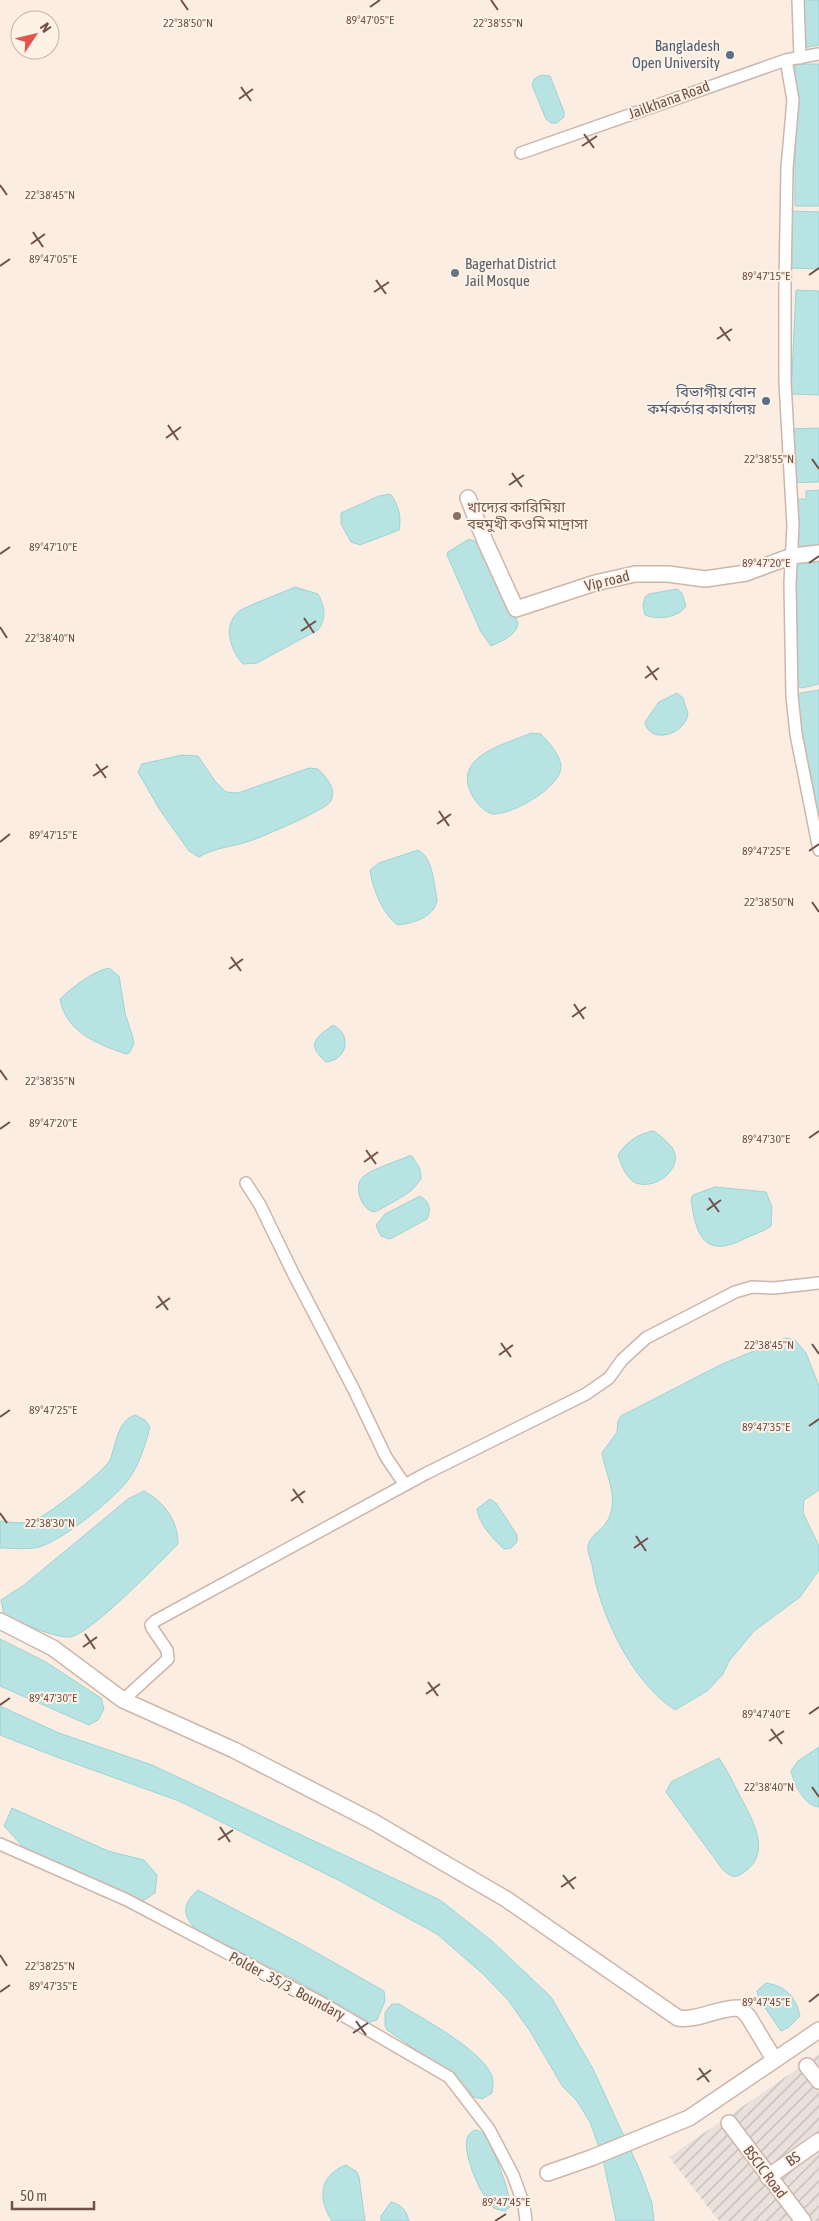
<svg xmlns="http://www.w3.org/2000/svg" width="819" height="2221" font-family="'Asap Condensed','Noto Sans Bengali',sans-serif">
  <defs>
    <pattern id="industrial-furrows" width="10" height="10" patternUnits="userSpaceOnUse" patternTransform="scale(1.25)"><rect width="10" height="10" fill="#eae1dc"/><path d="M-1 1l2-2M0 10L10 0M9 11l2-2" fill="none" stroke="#c2b9b4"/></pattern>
  </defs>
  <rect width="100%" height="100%" fill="#fbede1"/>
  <path fill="url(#industrial-furrows)" d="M 819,2054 L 819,2221 L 719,2221 L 669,2157 Z"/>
  <path fill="#b7e3e3" stroke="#9ed3d4" d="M 801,0 L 819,0 L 819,45 L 803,48 Z
    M 795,64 L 819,64 L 819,206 L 795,206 Z
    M 541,75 L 550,76 L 564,112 L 564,117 L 557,123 L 551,123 L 546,119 L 532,85 L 534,79 Z
    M 792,211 L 819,212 L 819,269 L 790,268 Z
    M 796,290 L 819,291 L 819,395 L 791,394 Z
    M 819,428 L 819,482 L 786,483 L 784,429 Z
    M 819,490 L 819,548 L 796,549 L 795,499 L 806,499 L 806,491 Z
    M 390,494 C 398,502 402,519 399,530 L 360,545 L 351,542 L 341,524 L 341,513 L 379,496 Z
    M 469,539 L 481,544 L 518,623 C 517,636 501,641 491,646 L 481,632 L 447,555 L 448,552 Z
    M 819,557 L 819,684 L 802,688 L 796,685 L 794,566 L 800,561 Z
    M 295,587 L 318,594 C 325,608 327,617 318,630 L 257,663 L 243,664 C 231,651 222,627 238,612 C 244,607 284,592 295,587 Z
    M 677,589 L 682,593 L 686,606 C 679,618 656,620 645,615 L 643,605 L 645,597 L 649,594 Z
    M 819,690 L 819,830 L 796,699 L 800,693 Z
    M 677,693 L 683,698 L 688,714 C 685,735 649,745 645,722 L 659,702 Z
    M 531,733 L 541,734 C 548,742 560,754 561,766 C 562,787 512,815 493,814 C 485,813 477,803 473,797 C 450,756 504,745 531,733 Z
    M 182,755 L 198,756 L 215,781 L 226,792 L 238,793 L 309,768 L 318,769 C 326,777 338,790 330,802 C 325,810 262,837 250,841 C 233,847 215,847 199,857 L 189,851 L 160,810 L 138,772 L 142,764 Z
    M 418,850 C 433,857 434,885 437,899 C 436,917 413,923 398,925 C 383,915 372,887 370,870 L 379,863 Z
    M 109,968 L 119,976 L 125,1013 L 133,1038 L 134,1044 L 129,1053 L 126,1054 C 98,1044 66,1033 60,999 C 73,987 91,972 109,968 Z
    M 333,1025 C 353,1035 347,1060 326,1062 C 305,1043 316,1038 333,1025 Z
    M 654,1131 C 661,1137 673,1145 675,1154 C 679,1174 650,1191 634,1182 C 625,1176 621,1164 618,1155 C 626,1142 639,1133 654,1131 Z
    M 409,1156 L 412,1156 L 420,1169 L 421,1179 C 417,1184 413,1190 408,1193 C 404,1196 376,1212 374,1212 C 361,1210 353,1185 363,1177 C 371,1169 398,1161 409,1156 Z
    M 715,1187 L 766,1192 L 772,1207 L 771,1226 C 763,1232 754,1234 746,1238 C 705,1259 696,1237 691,1199 L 693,1195 Z
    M 420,1196 C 429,1201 432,1210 427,1219 L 390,1239 L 381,1236 L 376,1225 L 385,1214 Z
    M 786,1338 L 795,1340 L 806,1353 L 819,1386 L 819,1490 L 804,1500 L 803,1513 L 819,1546 L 819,1570 L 800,1597 L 754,1631 L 729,1661 L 723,1674 L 707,1691 L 675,1710 C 632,1682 600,1615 592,1565 C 591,1559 587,1552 588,1546 C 590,1535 601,1531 606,1523 C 621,1500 606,1477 602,1453 L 617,1432 L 618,1421 L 621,1416 L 722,1364 Z
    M 135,1415 L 145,1420 L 150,1427 C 146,1443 139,1466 128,1480 C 113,1500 63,1540 39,1547 C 27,1550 12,1548 0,1548 L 0,1521 C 10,1522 21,1524 31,1522 C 43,1519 105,1471 110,1460 C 116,1445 117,1421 135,1415 Z
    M 144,1491 C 164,1502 178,1520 178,1544 C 160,1562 90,1635 70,1637 C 54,1638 18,1622 4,1614 L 1,1600 L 24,1585 L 128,1499 Z
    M 490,1499 L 496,1503 L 517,1535 L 517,1542 L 511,1548 L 504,1549 C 493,1539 479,1524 477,1509 Z
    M 0,1639 L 46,1662 L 101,1698 L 104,1709 L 98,1720 L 89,1725 L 0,1686 Z
    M 0,1706 L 59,1733 L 152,1765 L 440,1900 L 492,1941 L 551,1997 L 593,2069 L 641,2173 L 652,2203 L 654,2221 L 616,2221 L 603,2159 L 590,2122 L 577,2101 L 563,2087 L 530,2031 L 508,2000 L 483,1974 L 437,1934 L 340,1881 L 179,1801 L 54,1756 L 0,1735 Z
    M 819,1747 L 819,1807 C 804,1806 794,1784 791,1771 L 798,1761 Z
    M 719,1758 C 728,1771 734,1785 741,1798 C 754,1822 772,1854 743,1873 C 735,1879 730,1876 723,1870 L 666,1792 L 671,1782 Z
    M 12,1808 L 108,1851 L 144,1860 L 157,1875 L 155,1893 L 141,1902 L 26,1850 L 4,1826 Z
    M 198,1890 L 303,1945 L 384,1991 L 385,2001 L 377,2020 L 369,2022 C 326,1996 281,1972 237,1950 C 223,1942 203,1938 193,1926 C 180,1912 186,1900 198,1890 Z
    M 766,1983 C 786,1986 796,1997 800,2016 L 789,2027 L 781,2031 L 759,1999 L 757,1991 Z
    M 392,2004 L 399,2004 C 423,2019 480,2049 491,2074 C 494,2080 493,2086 492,2093 L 482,2099 L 474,2097 L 463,2082 L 387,2030 L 385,2026 L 385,2012 Z
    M 474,2130 C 478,2130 481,2131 484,2135 C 494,2147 509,2191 511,2206 L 505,2211 C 501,2210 497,2210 494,2208 C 482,2199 460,2150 468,2136 C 469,2134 472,2132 474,2130 Z
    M 346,2165 L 357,2172 L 359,2177 L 365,2221 L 332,2221 C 318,2199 318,2176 346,2165 Z
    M 391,2202 C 402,2205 406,2210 409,2221 L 381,2221 L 381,2216 Z"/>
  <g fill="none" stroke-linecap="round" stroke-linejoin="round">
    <defs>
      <path id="minor" d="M 798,0 L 800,58
        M 786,60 L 793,100 L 787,168 L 785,284 L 785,382 L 793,526 L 790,583 L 792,696 L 796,734 L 819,850
        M 521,153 L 786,60 L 819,54
        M 246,1183 L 260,1205 L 294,1275 L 354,1390 L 386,1457 L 405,1485
        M 123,1700 L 168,1659 L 167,1650 L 152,1628 L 151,1625 L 155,1621 L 425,1474 L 586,1394 L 609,1378 L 622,1360 L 646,1338 L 735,1292 L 752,1287 L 774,1288 L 819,1283
        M 0,1844 L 127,1900 L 320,2002 L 449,2077 L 489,2129 L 513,2175 L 524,2205 L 526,2221"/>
      <path id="tertiary" d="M 468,498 L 485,541 L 516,609 L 595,583 L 635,574 L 668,574 L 705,579 L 746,573 L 792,556 L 819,553
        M 0,1621 L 53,1648 L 123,1700 L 234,1750 L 372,1821 L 506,1899 L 678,2018 C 699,2021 718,2007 740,2008 L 748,2016 L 774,2059
        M 807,2066 L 819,2081
        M 729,2123 L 803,2221
        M 548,2173 L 591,2158 L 689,2118 L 819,2030
        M 768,2177 L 819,2141"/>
    </defs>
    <use href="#minor" stroke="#cdb6ab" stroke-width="14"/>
    <use href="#tertiary" stroke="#cdb6ab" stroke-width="18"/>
    <use href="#minor" stroke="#fff" stroke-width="11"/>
    <use href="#tertiary" stroke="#fff" stroke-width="15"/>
  </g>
  <path fill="none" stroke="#715249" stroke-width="2" d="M 181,0 L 188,10M 491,0 L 498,10M 370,7 L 380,0M 241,87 L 251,101M 239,99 L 253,89M 584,134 L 594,148M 582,146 L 597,136M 0,185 L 7,195M 33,232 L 43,247M 31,244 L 45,234M 0,266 L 10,259M 809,275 L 819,268M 376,280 L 386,294M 374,292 L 389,282M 720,327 L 730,341M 717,339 L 732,329M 168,425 L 178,440M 166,438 L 181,427M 812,459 L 819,469M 512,473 L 522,487M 509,485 L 524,475M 0,554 L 10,547M 809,563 L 819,556M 304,618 L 314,633M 0,627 L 7,638M 301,631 L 316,621M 647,666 L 657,680M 645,678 L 659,668M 96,764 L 106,778M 93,776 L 108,766M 439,811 L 449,826M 437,824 L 451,814M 0,842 L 10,834M 809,851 L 819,844M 812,902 L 819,912M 231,957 L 241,971M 229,969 L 243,959M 574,1004 L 584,1019M 572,1017 L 586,1007M 0,1070 L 7,1080M 0,1129 L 10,1122M 809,1138 L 819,1131M 366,1150 L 376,1164M 364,1162 L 378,1152M 709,1198 L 719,1212M 707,1210 L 721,1200M 158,1296 L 168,1310M 156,1308 L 170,1298M 501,1343 L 511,1357M 812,1344 L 819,1354M 499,1355 L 513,1345M 0,1417 L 10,1410M 809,1426 L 819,1419M 293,1489 L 303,1503M 291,1501 L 305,1491M 0,1513 L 7,1523M 636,1536 L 646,1551M 634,1548 L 648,1538M 85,1634 L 95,1649M 83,1647 L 97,1637M 428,1682 L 438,1696M 426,1694 L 440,1684M 0,1705 L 10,1698M 809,1714 L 819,1707M 771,1729 L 782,1744M 769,1741 L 784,1731M 812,1787 L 819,1797M 220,1827 L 230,1842M 218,1840 L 233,1830M 563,1875 L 574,1889M 561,1887 L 576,1877M 0,1955 L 7,1966M 0,1992 L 10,1985M 809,2002 L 819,1994M 356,2021 L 366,2035M 353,2033 L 368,2023M 699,2068 L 709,2082M 697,2080 L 711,2070M 495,2221 L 506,2214"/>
  <g fill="#5c6f8a" stroke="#fef2e7" stroke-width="2">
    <circle cx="730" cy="55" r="5"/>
    <circle cx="766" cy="401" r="5"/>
  </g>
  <circle fill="#6b7280" stroke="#fef2e7" stroke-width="2" cx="455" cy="273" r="5"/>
  <circle fill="#8d6e63" stroke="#fef2e7" stroke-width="2" cx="457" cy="516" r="5"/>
  <g text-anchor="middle" stroke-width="4" stroke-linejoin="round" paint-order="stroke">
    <g font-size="15" fill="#4e5e75" stroke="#fef2e7" text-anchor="end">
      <text x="720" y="51">Bangladesh<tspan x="720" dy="17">Open University</tspan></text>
      <text x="756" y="397">বিভাগীয় বোন<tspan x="756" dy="17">কর্মকর্তার কার্যালয়</tspan></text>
    </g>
    <g font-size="15" fill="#715249" stroke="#fef2e7">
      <text transform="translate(669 100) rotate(-20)" y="5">Jailkhana Road</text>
      <text transform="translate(607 581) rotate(-14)" y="5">Vip road</text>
      <text transform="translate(287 1986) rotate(28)" y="5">Polder_35/3_Boundary</text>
      <text transform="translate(793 2159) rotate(-34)" y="5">BS</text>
      <text transform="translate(765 2172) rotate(53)" y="5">BSCIC Road</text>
    </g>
    <g font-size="15" fill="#5b616d" stroke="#fef2e7" text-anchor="start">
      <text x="465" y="269">Bagerhat District<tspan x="465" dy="17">Jail Mosque</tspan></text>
    </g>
    <g font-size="15" fill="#785e54" stroke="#fef2e7" text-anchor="start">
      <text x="467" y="512">খাদ্যের কারিমিয়া<tspan x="467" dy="17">বহুমুখী কওমি মাদ্রাসা</tspan></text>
    </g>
  </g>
  <g font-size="12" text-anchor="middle" fill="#715249" stroke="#fef2e7" stroke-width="4" stroke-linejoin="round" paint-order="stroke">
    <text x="370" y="24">89°47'05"E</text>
    <text x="188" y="27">22°38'50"N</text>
    <text x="498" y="27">22°38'55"N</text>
    <text x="50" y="199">22°38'45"N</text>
    <text x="53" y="263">89°47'05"E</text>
    <text x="766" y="280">89°47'15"E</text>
    <text x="769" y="463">22°38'55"N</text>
    <text x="53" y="551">89°47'10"E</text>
    <text x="766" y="567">89°47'20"E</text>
    <text x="50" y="642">22°38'40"N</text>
    <text x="53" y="839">89°47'15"E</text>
    <text x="766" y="855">89°47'25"E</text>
    <text x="769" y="906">22°38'50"N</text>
    <text x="50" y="1085">22°38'35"N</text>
    <text x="53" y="1127">89°47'20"E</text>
    <text x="766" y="1143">89°47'30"E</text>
    <text x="769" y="1349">22°38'45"N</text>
    <text x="53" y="1414">89°47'25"E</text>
    <text x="766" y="1431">89°47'35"E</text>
    <text x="50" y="1527">22°38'30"N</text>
    <text x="53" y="1702">89°47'30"E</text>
    <text x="766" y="1718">89°47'40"E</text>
    <text x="769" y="1791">22°38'40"N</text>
    <text x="50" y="1970">22°38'25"N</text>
    <text x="53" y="1990">89°47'35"E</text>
    <text x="766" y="2006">89°47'45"E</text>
    <text x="506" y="2206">89°47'45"E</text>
  </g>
  <g transform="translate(35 35) rotate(55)"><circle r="24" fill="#fef2e7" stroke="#c6b2a8"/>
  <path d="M0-4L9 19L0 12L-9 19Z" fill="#e0584b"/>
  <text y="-8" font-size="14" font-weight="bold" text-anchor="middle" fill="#715249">N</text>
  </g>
  <path d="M12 2201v8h82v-8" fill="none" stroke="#715249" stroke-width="2.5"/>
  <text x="20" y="2201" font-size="15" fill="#715249" stroke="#fef2e7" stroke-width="4" paint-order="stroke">50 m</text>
</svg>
